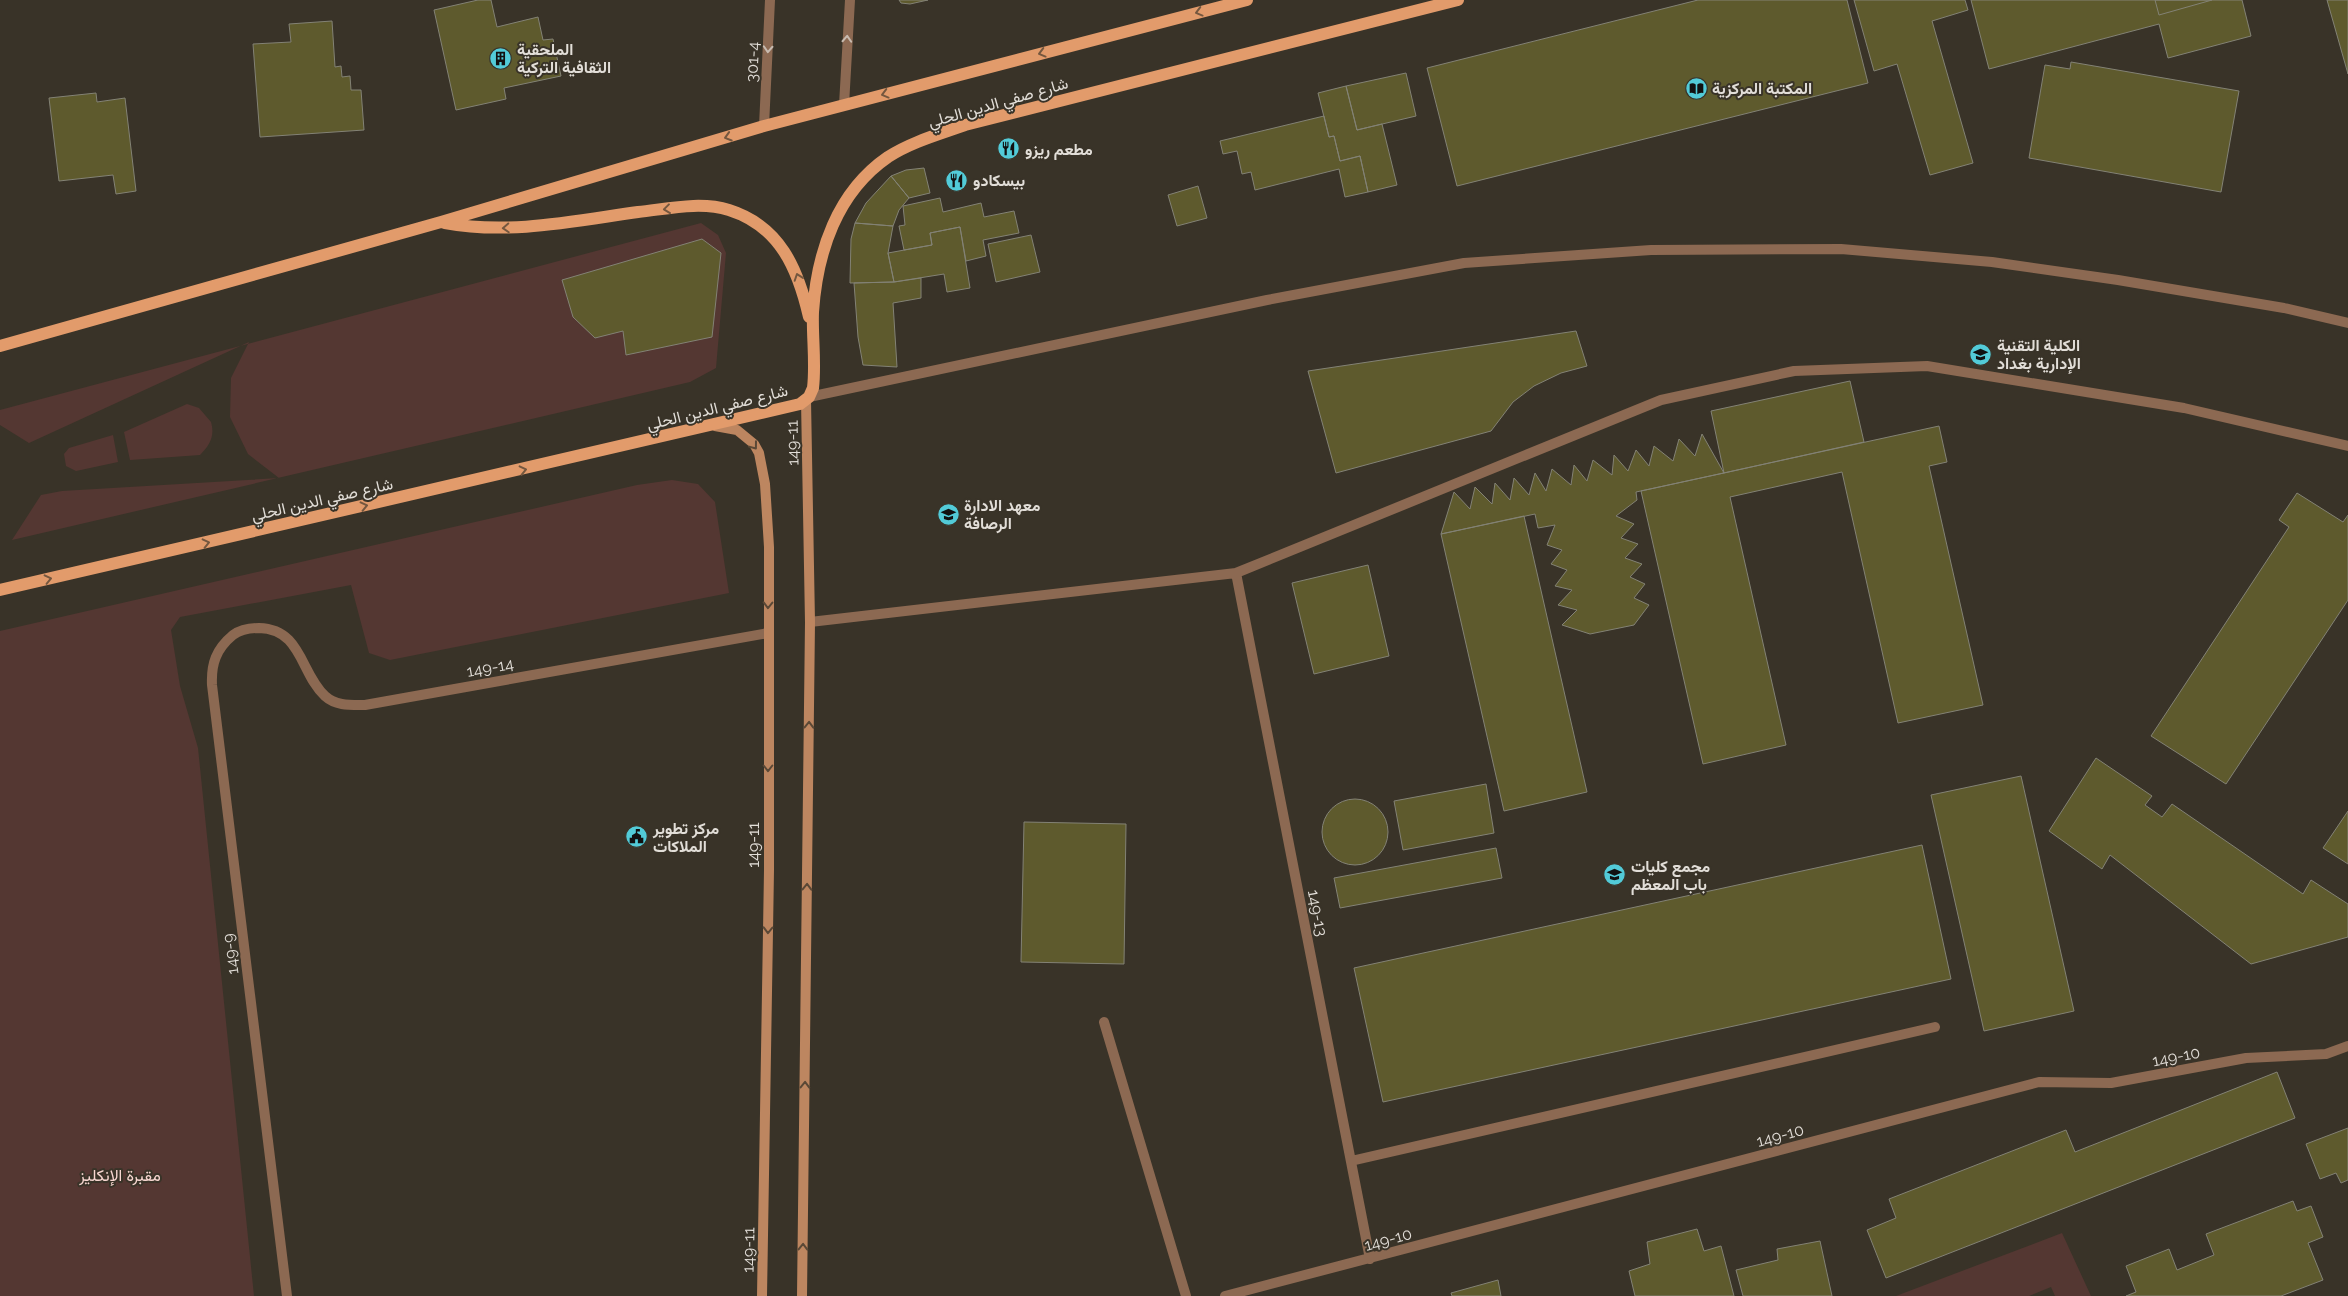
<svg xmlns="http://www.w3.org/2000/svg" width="2348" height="1296" font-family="Raleway,Vazirmatn,sans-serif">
  <rect width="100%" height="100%" fill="#393328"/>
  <path fill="#543732" d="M 701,223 L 718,235 L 726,253 L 716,368 L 690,382 L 12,540 L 41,495 L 62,491 L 279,478 L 248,454 L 230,417 L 231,378 L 249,342 L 29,443 L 0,425 L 0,410 Z
    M 187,404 L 199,408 L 211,422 C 215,436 210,445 200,455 L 130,460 L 124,432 Z
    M 113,435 L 118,462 L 76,471 L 66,466 L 64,454 L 69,448 Z
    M 672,480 L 698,484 L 715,502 L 729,593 L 390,660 L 369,653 L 351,585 L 180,617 L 171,630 L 180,686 L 198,748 L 254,1296 L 0,1296 L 0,631 L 637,485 Z
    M 2062,1233 L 2091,1296 L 2055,1296 L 2051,1287 L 2029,1296 L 1896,1296 Z"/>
  <path fill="#5e5a2d" stroke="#838275" d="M 478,0 L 491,0 L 497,27 L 538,17 L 543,40 L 553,39 L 561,76 L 504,88 L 506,99 L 456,110 L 434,10 Z
    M 899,0 L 928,0 L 910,4 L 901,3 Z
    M 1698,0 L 1847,0 L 1868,83 L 1457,186 L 1427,68 Z
    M 1854,0 L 1965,0 L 1968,10 L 1932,21 L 1973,163 L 1930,175 L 1897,64 L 1874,71 Z
    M 1971,0 L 2242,0 L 2251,36 L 2168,58 L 2159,24 L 1989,69 Z
    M 2155,0 L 2212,0 L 2159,15 Z
    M 2327,0 L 2348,0 L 2348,74 Z
    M 332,21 L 335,67 L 341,66 L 342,77 L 350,76 L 351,90 L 361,90 L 364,130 L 260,137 L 253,44 L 291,42 L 289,24 Z
    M 2071,62 L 2239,91 L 2221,192 L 2029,158 L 2045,65 L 2070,69 Z
    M 1406,73 L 1416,116 L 1357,130 L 1346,86 Z
    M 1346,86 L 1357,130 L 1382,124 L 1397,185 L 1368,192 L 1360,156 L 1340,161 L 1334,136 L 1329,137 L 1318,93 Z
    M 96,93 L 97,102 L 125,98 L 136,191 L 116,194 L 113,175 L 59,181 L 49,98 Z
    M 1324,116 L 1329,137 L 1334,136 L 1340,161 L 1360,156 L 1368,192 L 1345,197 L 1339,169 L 1255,190 L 1251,172 L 1242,174 L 1237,151 L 1223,154 L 1220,141 Z
    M 924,168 L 930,193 L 909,198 L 891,176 L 906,170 Z
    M 891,176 L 909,198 L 899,210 L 893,226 L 855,223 L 866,203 Z
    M 1198,186 L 1207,218 L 1177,226 L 1168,195 Z
    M 940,198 L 943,212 L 981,203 L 984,217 L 1014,211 L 1019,233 L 983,240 L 986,256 L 966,261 L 960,227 L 930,233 L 932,245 L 904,250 L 899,226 L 905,225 L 903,206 Z
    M 855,223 L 893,226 L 888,253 L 894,282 L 850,283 L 851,239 Z
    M 960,227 L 970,288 L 947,292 L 944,274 L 894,282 L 888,253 L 932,245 L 930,233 Z
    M 1031,235 L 1040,272 L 996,282 L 988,244 Z
    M 702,239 L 721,253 L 712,337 L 626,355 L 623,331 L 595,338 L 573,317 L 562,280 Z
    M 921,278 L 921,298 L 893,303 L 897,367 L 863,365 L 858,337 L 854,283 L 894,282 Z
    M 1576,331 L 1587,366 L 1561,373 L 1534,386 L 1513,402 L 1491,431 L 1336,473 L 1308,371 Z
    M 1850,381 L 1864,442 L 1724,473 L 1711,411 Z
    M 1939,426 L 1947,462 L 1929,466 L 1983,705 L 1898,723 L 1842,472 L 1730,497 L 1786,745 L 1703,764 L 1641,491 Z
    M 1702,434 L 1724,473 L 1636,492 L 1637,500 L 1616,516 L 1634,524 L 1621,538 L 1638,544 L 1625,558 L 1642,564 L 1630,577 L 1645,584 L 1634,598 L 1649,605 L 1634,625 L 1590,634 L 1562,625 L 1577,610 L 1558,605 L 1572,590 L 1555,586 L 1567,570 L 1551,564 L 1562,550 L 1547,545 L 1555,525 L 1538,528 L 1535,514 L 1441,534 L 1454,492 L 1470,509 L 1475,487 L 1492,504 L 1495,483 L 1510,500 L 1514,478 L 1529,495 L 1535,473 L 1546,491 L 1552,469 L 1571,485 L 1574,465 L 1587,481 L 1593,460 L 1612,475 L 1614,455 L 1628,471 L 1636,450 L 1649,466 L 1654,446 L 1673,461 L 1679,439 L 1695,456 Z
    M 2297,493 L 2343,522 L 2348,515 L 2348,600 L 2226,784 L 2151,736 L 2289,527 L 2279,520 Z
    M 1524,516 L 1587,792 L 1504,811 L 1441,534 Z
    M 1368,565 L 1389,656 L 1314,674 L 1292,583 Z
    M 2096,758 L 2152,796 L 2145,805 L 2162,817 L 2172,804 L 2303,894 L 2311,880 L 2348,904 L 2348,937 L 2251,964 L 2110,855 L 2102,869 L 2049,831 Z
    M 2021,776 L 2074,1011 L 1984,1031 L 1931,795 Z
    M 1486,784 L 1494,833 L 1403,850 L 1394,801 Z
    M1322 832a33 33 0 1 1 66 0a33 33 0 1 1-66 0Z
    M 2348,811 L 2348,864 L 2323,848 Z
    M 1024,822 L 1126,824 L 1124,964 L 1021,962 Z
    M 1922,845 L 1951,979 L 1383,1102 L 1354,968 Z
    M 1496,848 L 1502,878 L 1340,908 L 1334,878 Z
    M 2277,1072 L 2295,1118 L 1886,1278 L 1867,1230 L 1896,1218 L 1889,1199 L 2066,1130 L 2075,1152 Z
    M 2348,1128 L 2348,1180 L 2341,1183 L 2336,1173 L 2320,1179 L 2306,1144 Z
    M 2293,1201 L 2297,1211 L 2311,1206 L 2323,1237 L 2308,1243 L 2323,1280 L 2281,1296 L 2126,1296 L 2136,1292 L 2126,1266 L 2169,1249 L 2177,1270 L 2214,1255 L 2206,1234 Z
    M 1697,1229 L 1704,1251 L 1721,1246 L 1734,1296 L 1635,1296 L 1629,1271 L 1650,1264 L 1647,1242 Z
    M 1820,1241 L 1832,1296 L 1743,1296 L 1736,1270 L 1778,1260 L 1777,1249 Z
    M 1498,1280 L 1501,1296 L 1452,1296 L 1451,1293 Z"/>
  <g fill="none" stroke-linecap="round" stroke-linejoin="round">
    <path stroke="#8c6952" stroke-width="10" d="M 1236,573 L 1370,1259
      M 810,622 L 1236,573 L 1661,400 L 1794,371 L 1927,366 L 2184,408 L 2348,446
      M 1104,1022 L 1186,1296
      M 1351,1161 L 1935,1027
      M 287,1296 L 212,685 C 211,664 216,649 233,635 C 240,630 250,628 259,628 C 302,629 300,673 325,696 C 336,706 350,705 365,705 L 768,633
      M 1225,1296 L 2039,1082 L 2111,1083 L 2246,1058 L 2326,1054 L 2348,1046"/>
    <path stroke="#8c6952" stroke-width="10" d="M 844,105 L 850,0
      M 764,126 L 770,0
      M 809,397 L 1267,300 L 1464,263 L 1651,250 L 1841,249 L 1992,262 L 2118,280 L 2284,308 L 2348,323"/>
    <path stroke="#bd8660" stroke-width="10" d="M 715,426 L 737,430 L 754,444 L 759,453 L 765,484 L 769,547 L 769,870 L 762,1296
      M 802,1296 L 810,622 L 806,400"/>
    <path stroke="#e29b6b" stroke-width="12" d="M 445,223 C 509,235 574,221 638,212 C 667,209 700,201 729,210 C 780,226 798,269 809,317
      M 0,346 L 441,222 L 764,126 L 1247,0
      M 0,590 L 800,404 L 809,397 L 813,388 C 816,363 812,337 813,312 C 817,252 837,192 888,157 C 911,142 940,134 965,125 L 1458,0"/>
  </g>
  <defs><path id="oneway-chevron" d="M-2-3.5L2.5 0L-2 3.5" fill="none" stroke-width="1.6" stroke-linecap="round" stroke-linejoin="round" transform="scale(1.25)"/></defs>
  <g stroke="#74573f">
    <use href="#oneway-chevron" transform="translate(1199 12) rotate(165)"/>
    <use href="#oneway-chevron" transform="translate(1042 53) rotate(165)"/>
    <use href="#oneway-chevron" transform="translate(885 94) rotate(165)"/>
    <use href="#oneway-chevron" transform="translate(728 137) rotate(163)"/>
    <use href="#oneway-chevron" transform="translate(667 209) rotate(173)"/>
    <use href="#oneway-chevron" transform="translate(506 228) rotate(177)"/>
    <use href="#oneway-chevron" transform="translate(798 277) rotate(-109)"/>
    <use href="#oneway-chevron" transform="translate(523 470) rotate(-13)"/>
    <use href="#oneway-chevron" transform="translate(364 506) rotate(-13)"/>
    <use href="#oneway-chevron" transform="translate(206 543) rotate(-13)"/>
    <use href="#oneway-chevron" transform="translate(48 579) rotate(-13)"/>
  </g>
  <g stroke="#c8bbb0">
    <use href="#oneway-chevron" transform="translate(847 39) rotate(-87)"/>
    <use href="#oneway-chevron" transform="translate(768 49) rotate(93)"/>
  </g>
  <g stroke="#5a4836">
    <use href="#oneway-chevron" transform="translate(754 446) rotate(53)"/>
    <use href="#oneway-chevron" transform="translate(768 605) rotate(91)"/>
    <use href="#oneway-chevron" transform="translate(809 725) rotate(-89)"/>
    <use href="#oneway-chevron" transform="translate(768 768) rotate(90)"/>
    <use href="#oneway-chevron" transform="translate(807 887) rotate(-89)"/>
    <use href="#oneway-chevron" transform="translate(768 930) rotate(91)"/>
    <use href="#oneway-chevron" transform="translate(805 1085) rotate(-89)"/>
    <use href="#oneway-chevron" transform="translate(803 1247) rotate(-89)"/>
  </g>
  <defs>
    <symbol id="building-disc" viewBox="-11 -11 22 22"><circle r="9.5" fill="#52cbd8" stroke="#393328"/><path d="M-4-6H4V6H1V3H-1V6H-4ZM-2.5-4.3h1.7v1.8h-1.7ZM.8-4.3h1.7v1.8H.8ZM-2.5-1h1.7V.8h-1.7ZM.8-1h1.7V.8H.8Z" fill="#111"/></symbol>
    <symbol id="library-disc" viewBox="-11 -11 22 22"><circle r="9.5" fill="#52cbd8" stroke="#393328"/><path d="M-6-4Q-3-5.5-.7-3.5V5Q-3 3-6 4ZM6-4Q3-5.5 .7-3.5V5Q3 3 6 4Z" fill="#111"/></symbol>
    <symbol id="restaurant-disc" viewBox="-11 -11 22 22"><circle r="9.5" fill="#52cbd8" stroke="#393328"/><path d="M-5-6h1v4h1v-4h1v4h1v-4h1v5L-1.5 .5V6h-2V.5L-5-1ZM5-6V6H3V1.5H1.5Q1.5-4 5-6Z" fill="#111"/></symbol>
    <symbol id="university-disc" viewBox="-11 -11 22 22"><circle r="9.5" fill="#52cbd8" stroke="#393328"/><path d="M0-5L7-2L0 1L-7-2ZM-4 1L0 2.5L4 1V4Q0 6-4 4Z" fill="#111"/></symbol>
    <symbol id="school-disc" viewBox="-11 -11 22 22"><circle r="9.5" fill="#52cbd8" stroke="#393328"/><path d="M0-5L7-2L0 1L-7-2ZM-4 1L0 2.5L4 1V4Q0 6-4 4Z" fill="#111"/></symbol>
    <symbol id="civic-disc" viewBox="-11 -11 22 22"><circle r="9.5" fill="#52cbd8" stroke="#393328"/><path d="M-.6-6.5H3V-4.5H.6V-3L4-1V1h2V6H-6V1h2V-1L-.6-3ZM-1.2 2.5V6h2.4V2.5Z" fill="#111"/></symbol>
  </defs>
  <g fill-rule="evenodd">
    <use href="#building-disc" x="488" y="46" width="25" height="25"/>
    <use href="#library-disc" x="1684" y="76" width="25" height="25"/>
    <use href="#restaurant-disc" x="996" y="136" width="25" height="25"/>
    <use href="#restaurant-disc" x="944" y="168" width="25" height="25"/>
    <use href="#university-disc" x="1968" y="342" width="25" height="25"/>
    <use href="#school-disc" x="936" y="502" width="25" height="25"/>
    <use href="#civic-disc" x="624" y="824" width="25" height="25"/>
    <use href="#university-disc" x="1602" y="862" width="25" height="25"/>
  </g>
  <g text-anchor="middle" stroke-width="4" stroke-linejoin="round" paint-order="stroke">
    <g font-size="16" font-weight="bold" fill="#e2ded8" stroke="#393328" text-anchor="start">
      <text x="517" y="55">الملحقية<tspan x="517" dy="18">الثقافية التركية</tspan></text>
      <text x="1712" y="94">المكتبة المركزية</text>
      <text x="1025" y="155">مطعم ريزو</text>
      <text x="973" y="186">بيسكادو</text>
      <text x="1997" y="351">الكلية التقنية<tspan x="1997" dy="18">الإدارية بغداد</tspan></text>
      <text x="964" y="511">معهد الادارة<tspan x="964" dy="18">الرصافة</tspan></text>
      <text x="653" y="834">مركز تطوير<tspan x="653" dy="18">الملاكات</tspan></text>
      <text x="1631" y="872">مجمع كليات<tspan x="1631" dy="18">باب المعظم</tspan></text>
    </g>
    <g font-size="16" fill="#e2ded8" stroke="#393328">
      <text transform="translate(752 62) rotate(-87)" y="6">301-4</text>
      <text transform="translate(998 102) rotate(-16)" y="6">شارع صفي الدين الحلي</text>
      <text transform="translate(717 407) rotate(-14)" y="6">شارع صفي الدين الحلي</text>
      <text transform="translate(792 443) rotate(-91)" y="6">149-11</text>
      <text transform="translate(322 499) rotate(-13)" y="6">شارع صفي الدين الحلي</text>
      <text transform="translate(490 667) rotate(-10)" y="6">149-14</text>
      <text transform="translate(753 845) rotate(-90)" y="6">149-11</text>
      <text transform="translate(1318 913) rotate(79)" y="6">149-13</text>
      <text transform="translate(230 954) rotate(-97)" y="6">149-9</text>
      <text transform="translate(2176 1056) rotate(-11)" y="6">149-10</text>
      <text transform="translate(1780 1135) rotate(-15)" y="6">149-10</text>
      <text transform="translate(1388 1239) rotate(-15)" y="6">149-10</text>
      <text transform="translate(748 1250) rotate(-89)" y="6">149-11</text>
    </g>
    <g font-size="16" fill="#f8d7d1" stroke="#393328">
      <text x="120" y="1181">مقبرة الإنكليز</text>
    </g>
  </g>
</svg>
